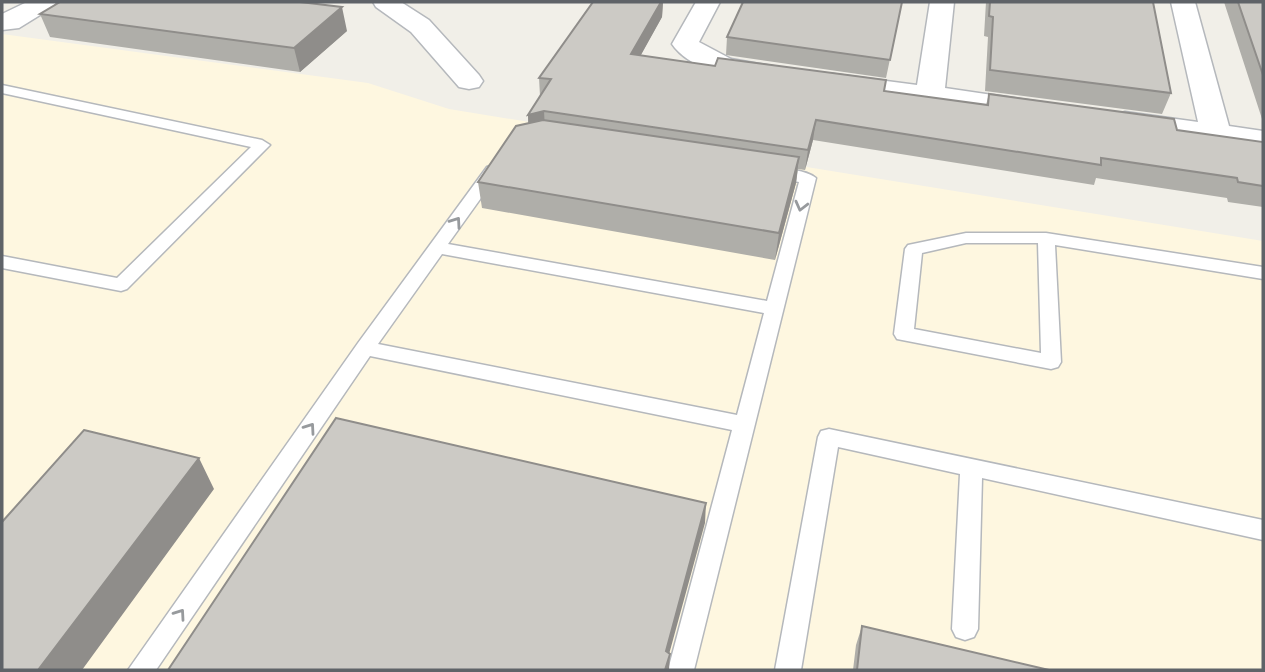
<svg xmlns="http://www.w3.org/2000/svg" width="1265" height="672" font-family="'Public Sans',sans-serif">
  <rect width="100%" height="100%" fill="#f1efe8"/>
  <path fill="#fef7e0" d="M 2,34 L 368,83 L 449,109 L 1263,241 L 1263,670 L 2,670 Z"/>
  <g fill="none" stroke-linecap="round" stroke-linejoin="round">
    <defs>
      <path id="lane" d="M 2,85 L 262,140 L 270,145 L 127,289 L 121,291 L 2,268 L 2,256 L 117,278 L 251,147 L 2,93 Z
        M 493,165 L 501,170 L 448,244 L 767,301 L 799,182 L 767,176 L 765,173 C 774,165 807,170 816,178 L 694,670 L 668,670 L 732,430 L 370,356 L 156,670 L 128,670 L 358,343 L 487,167 ZM 442,254 L 764,313 L 737,415 L 378,344 Z
        M 966,233 L 1046,233 L 1263,267 L 1263,279 L 1055,245 L 1061,362 L 1058,367 L 1051,369 L 897,339 L 894,334 L 905,249 L 908,245 ZM 966,243 L 1038,243 L 1041,353 L 914,329 L 922,253 Z
        M 829,429 L 1263,520 L 1263,540 L 982,478 L 978,629 L 974,637 L 965,640 L 956,637 L 952,629 L 960,474 L 838,447 L 801,670 L 775,670 L 818,437 L 821,431 Z"/>
      <path id="street" d="M 27,2 L 56,2 L 53,7 L 19,28 L 2,30 L 2,14 Z
        M 373,2 L 401,2 L 429,20 L 479,75 L 483,81 L 479,87 L 469,89 L 459,87 L 411,32 L 376,7 Z
        M 696,2 L 720,2 L 699,42 L 731,59 L 777,67 L 781,73 L 777,79 C 747,86 689,70 672,44 Z
        M 930,2 L 954,2 L 945,88 L 1047,103 L 1052,109 L 1047,115 L 1037,118 L 823,88 L 819,82 L 823,76 L 833,74 L 917,85 Z
        M 1171,2 L 1195,2 L 1229,126 L 1263,131 L 1263,149 L 1125,130 L 1114,127 L 1110,121 L 1114,115 L 1125,112 L 1198,122 Z"/>
    </defs>
    <use href="#lane" stroke="#b5b8bc" stroke-width="3"/>
    <use href="#street" stroke="#b5b8bc" stroke-width="3"/>
    <use href="#lane" fill="#fff" fill-rule="evenodd"/>
    <use href="#street" fill="#fff" fill-rule="evenodd"/>
  </g>
  <path fill="#afaea9" d="M 663,2 L 662,17 L 640,56 L 986,105 L 989,94 L 1177,130 L 1263,142 L 1263,207 L 1228,202 L 1227,198 L 1096,178 L 1094,185 L 813,140 L 805,170 L 798,169 L 796,183 L 775,260 L 482,208 L 478,182 L 528,124 L 528,115 L 540,96 L 539,78 Z
    M 902,2 L 886,78 L 726,55 L 727,37 Z
    M 986,2 L 1153,2 L 1171,93 L 1162,114 L 985,91 L 988,37 L 984,36 Z
    M 1224,2 L 1263,2 L 1263,122 Z
    M 40,14 L 347,31 L 300,72 L 50,37 Z
    M 862,626 L 1049,670 L 853,670 L 856,645 Z"/>
  <path fill="#8f8d8a" d="M 655,2 L 663,2 L 662,17 L 631,73 L 631,54 Z
    M 342,7 L 347,31 L 300,72 L 294,48 Z
    M 544,111 L 545,130 L 529,135 L 528,115 Z
    M 816,120 L 813,140 L 805,170 L 808,150 Z
    M 799,157 L 796,183 L 775,260 L 779,233 Z
    M 199,458 L 214,489 L 82,670 L 38,670 Z
    M 706,503 L 705,523 L 665,669 L 666,651 Z
    M 670,654 L 669,670 L 665,670 Z"/>
  <path fill="#cccac5" stroke="#8f8d8a" stroke-width="2" d="M 60,2 L 300,2 L 342,7 L 294,48 L 40,14 Z
    M 593,2 L 661,2 L 631,54 L 715,66 L 718,58 L 886,80 L 884,91 L 988,105 L 989,94 L 1174,119 L 1177,130 L 1263,142 L 1263,186 L 1238,182 L 1237,178 L 1101,158 L 1101,165 L 816,120 L 808,150 L 544,111 L 528,115 L 551,79 L 539,78 Z
    M 743,2 L 902,2 L 890,60 L 727,37 Z
    M 990,2 L 1153,2 L 1171,93 L 990,70 L 993,17 L 989,16 Z
    M 1238,2 L 1263,2 L 1263,75 Z
    M 543,120 L 799,157 L 779,233 L 478,182 L 516,126 Z
    M 336,418 L 706,503 L 666,651 L 670,654 L 665,670 L 168,670 Z
    M 84,430 L 199,458 L 38,670 L 2,670 L 2,522 Z
    M 862,626 L 1049,670 L 857,670 Z"/>
  <defs><path id="oneway-chevron" d="M-2-3.5L2.5 0L-2 3.5" fill="none" stroke-width="1.6" stroke-linecap="round" stroke-linejoin="round" transform="scale(1.75)"/></defs>
  <g stroke="#979a9d">
    <use href="#oneway-chevron" transform="translate(801 206) rotate(104)"/>
    <use href="#oneway-chevron" transform="translate(456 222) rotate(-55)"/>
    <use href="#oneway-chevron" transform="translate(310 428) rotate(-55)"/>
    <use href="#oneway-chevron" transform="translate(180 614) rotate(-55)"/>
  </g>
  <rect width="1265" height="672" fill="none" stroke="#5f6368" stroke-width="7"/>
</svg>
